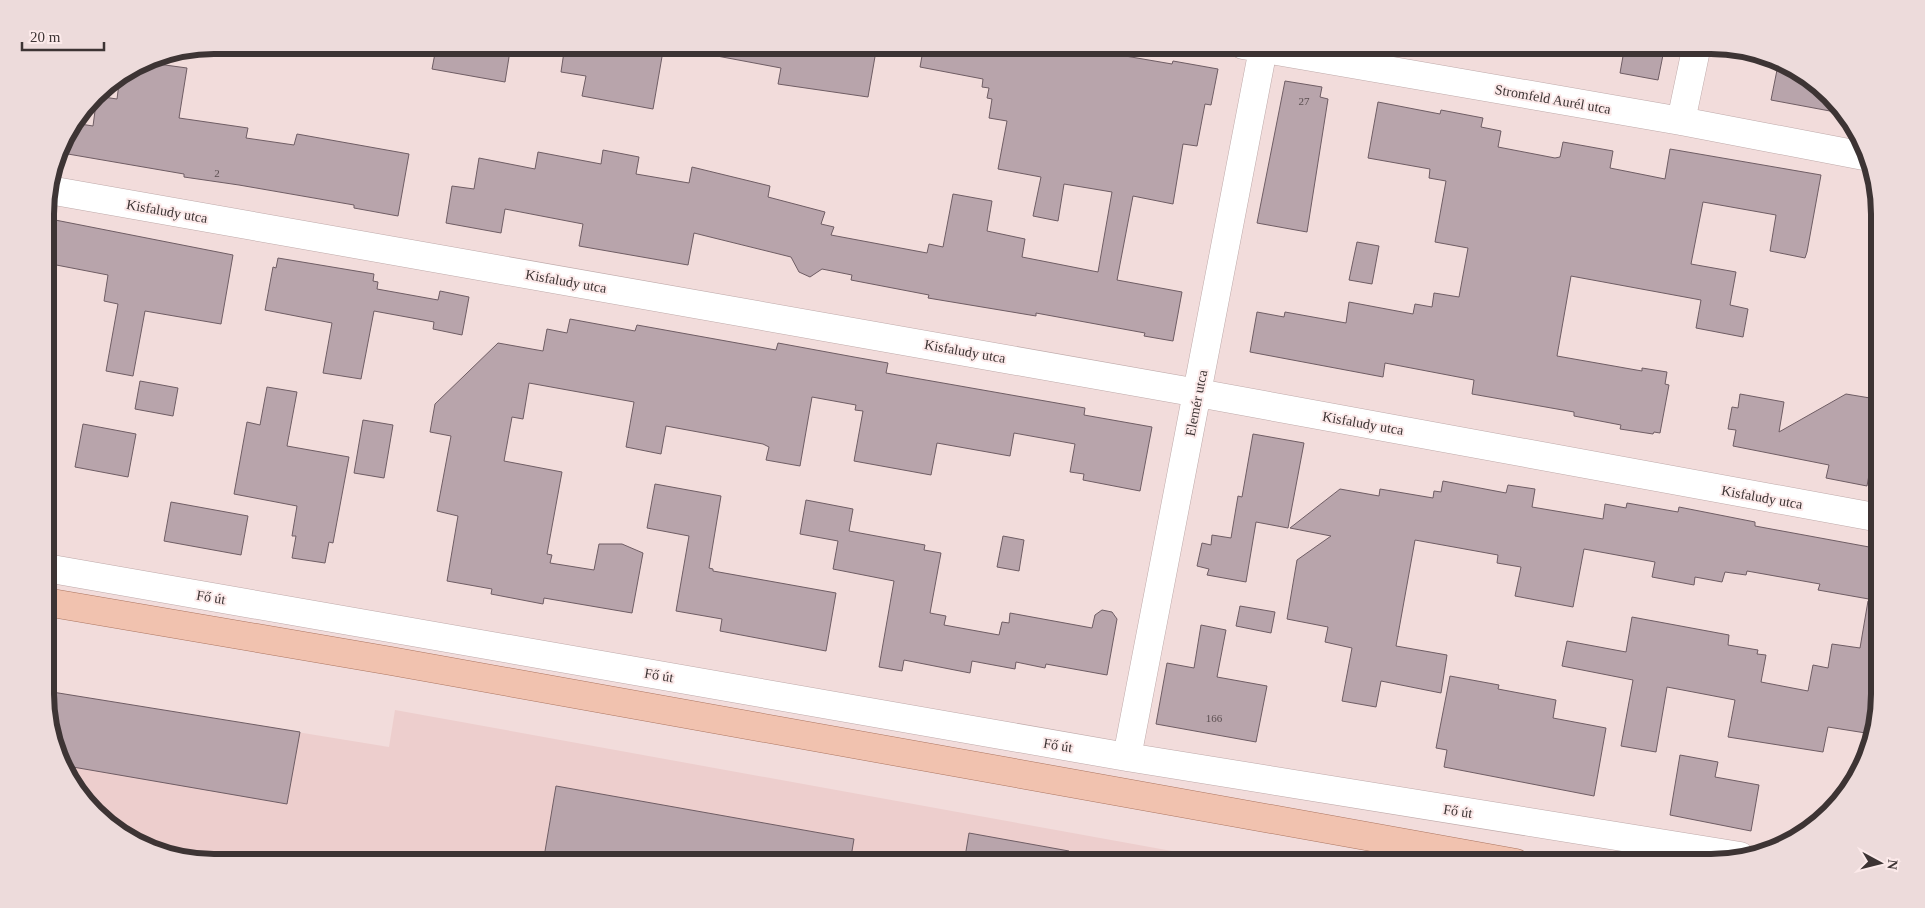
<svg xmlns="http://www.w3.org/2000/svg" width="1925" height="908" font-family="Georgia,serif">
  <rect width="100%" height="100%" fill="#f2dcdb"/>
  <path fill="#edcecd" d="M 46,691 L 389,747 L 395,710 L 1238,863 L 214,863 L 149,850 L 80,797 L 46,716 Z"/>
  <path fill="#b8a4ab" stroke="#6f5d64" d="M 448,45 L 475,45 L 510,51 L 505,82 L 432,69 L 436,48 L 447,50 Z
    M 565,45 L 664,45 L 653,109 L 582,96 L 586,76 L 561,72 Z
    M 718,45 L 877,45 L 868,97 L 778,84 L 781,68 L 717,56 Z
    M 924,45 L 1061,45 L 1172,64 L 1173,61 L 1218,69 L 1211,105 L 1205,104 L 1197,146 L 1183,144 L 1173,204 L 1133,196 L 1117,280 L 1182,292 L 1173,341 L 1144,336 L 1145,333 L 1036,313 L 1036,316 L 928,298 L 929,295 L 851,280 L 852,275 L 822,269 L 810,277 L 799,272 L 791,257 L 694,233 L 688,265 L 579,246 L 583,224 L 505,209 L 501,233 L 446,223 L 452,186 L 474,189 L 479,158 L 535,169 L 538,152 L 601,164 L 603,150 L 639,157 L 636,174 L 689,183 L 692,167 L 770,186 L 768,197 L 825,212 L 821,224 L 834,227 L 831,235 L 927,253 L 929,244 L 943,247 L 953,194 L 992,201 L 987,231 L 1025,239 L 1022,257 L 1098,272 L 1112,192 L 1064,184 L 1058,221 L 1033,216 L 1041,177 L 998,169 L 1007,121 L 989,118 L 992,99 L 987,98 L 989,88 L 982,87 L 983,79 L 920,67 Z
    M 1625,45 L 1665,45 L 1658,80 L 1620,73 Z
    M 1779,60 L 1845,111 L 1846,114 L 1771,100 Z
    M 143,62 L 187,68 L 179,118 L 248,128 L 246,138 L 294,145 L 297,134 L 409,154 L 398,216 L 354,208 L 354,205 L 239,185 L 184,177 L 184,174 L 62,153 L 64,137 L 74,123 L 93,126 L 97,96 L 117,99 L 120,76 Z
    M 1285,81 L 1322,87 L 1320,97 L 1328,99 L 1307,232 L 1257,223 Z
    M 1378,102 L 1440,114 L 1441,110 L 1483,118 L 1481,127 L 1501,131 L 1498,147 L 1555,158 L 1560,157 L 1563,142 L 1613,151 L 1610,168 L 1665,179 L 1670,149 L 1821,175 L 1807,252 L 1805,258 L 1770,251 L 1776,215 L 1703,202 L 1691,264 L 1736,272 L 1730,305 L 1748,309 L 1743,337 L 1696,328 L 1701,300 L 1571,276 L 1557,356 L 1642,371 L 1642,368 L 1667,372 L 1665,384 L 1669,385 L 1660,433 L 1654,432 L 1653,434 L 1620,429 L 1621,425 L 1574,416 L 1574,412 L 1472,394 L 1474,380 L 1385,363 L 1383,377 L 1250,352 L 1257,312 L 1284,317 L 1285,312 L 1346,323 L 1349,302 L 1413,314 L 1415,304 L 1432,307 L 1434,293 L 1459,297 L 1468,248 L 1435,242 L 1446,181 L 1429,178 L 1430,169 L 1368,158 Z
    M 45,218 L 233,255 L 221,324 L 145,311 L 133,376 L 106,371 L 118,304 L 104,301 L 108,275 L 46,263 Z
    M 1357,242 L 1379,246 L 1372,284 L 1349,280 Z
    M 278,258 L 374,274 L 373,281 L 378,282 L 377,289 L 438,300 L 440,291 L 469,297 L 462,335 L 433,329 L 434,322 L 374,311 L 361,379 L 323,373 L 332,323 L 265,310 L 273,267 L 276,268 Z
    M 570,319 L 635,331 L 637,325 L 776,350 L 778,343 L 854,357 L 888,363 L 886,373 L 1085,408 L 1084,415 L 1152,427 L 1140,491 L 1083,480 L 1084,474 L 1070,472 L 1075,444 L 1014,433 L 1010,456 L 937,443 L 931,475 L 854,461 L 863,411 L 855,410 L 856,405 L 812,397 L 800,466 L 766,460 L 769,447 L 763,444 L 666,426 L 661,454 L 626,447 L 634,402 L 529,383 L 523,419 L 512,417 L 504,461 L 562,472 L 547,554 L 552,555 L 550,563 L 594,570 L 599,544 L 622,544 L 643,553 L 632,613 L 544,598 L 543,604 L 491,594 L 492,589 L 447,581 L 458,516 L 437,511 L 451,436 L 430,432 L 435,404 L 498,343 L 543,351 L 547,329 L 567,333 Z
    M 140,381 L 178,388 L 173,416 L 135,409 Z
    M 267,387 L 297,392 L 287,446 L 349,457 L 333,543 L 329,542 L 325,563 L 292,558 L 296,536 L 292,536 L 297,506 L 234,494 L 247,422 L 260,425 Z
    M 1740,394 L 1784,402 L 1779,432 L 1846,394 L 1876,399 L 1875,407 L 1879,408 L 1879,421 L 1867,486 L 1826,478 L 1829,465 L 1733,446 L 1736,430 L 1728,429 L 1732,407 L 1738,408 Z
    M 363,420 L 393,425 L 384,478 L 354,473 Z
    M 83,424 L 136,434 L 128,477 L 75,467 Z
    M 1253,434 L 1304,443 L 1288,528 L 1256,522 L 1246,582 L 1207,575 L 1209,569 L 1197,566 L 1202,543 L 1211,545 L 1212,535 L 1231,538 L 1238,496 L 1242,497 Z
    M 1443,481 L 1506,493 L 1508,485 L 1535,489 L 1532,507 L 1603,519 L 1605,504 L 1626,508 L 1627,503 L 1678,512 L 1679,507 L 1755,522 L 1755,526 L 1880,549 L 1880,601 L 1818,590 L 1820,584 L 1747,571 L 1746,575 L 1725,572 L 1722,582 L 1695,577 L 1694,585 L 1652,577 L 1655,562 L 1584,549 L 1573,607 L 1515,596 L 1521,567 L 1497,563 L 1498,555 L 1415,540 L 1396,646 L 1447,655 L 1441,693 L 1381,681 L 1376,707 L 1342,701 L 1352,648 L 1325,642 L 1328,627 L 1287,619 L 1297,560 L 1331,536 L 1290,528 L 1340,489 L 1379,496 L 1380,489 L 1433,498 L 1434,491 L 1441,492 Z
    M 655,484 L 721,496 L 709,568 L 713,569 L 713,571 L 836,593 L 826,651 L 720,631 L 722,619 L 676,611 L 689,536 L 647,528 Z
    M 806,500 L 853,509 L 849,531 L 925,545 L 924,550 L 941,553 L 930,613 L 946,616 L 944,625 L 999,635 L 1002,622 L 1009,623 L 1010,613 L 1092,628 L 1095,615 L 1102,610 L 1112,612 L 1117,619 L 1107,675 L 1046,664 L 1045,668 L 1016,662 L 1015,669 L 972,661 L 970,673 L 904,660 L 902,671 L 879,667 L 894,581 L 833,569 L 838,541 L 800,534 Z
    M 171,502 L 248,516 L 241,555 L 164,541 Z
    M 1003,536 L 1024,540 L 1019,571 L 997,567 Z
    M 1868,601 L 1880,602 L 1880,694 L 1872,734 L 1828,727 L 1823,752 L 1728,737 L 1735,700 L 1667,687 L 1656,752 L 1621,746 L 1633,680 L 1562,666 L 1567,641 L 1626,652 L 1632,617 L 1729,635 L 1728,645 L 1758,650 L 1757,654 L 1766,655 L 1761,682 L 1808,691 L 1813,665 L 1828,668 L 1832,644 L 1860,648 Z
    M 1240,606 L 1275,612 L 1271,633 L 1236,626 Z
    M 1201,625 L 1226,630 L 1217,677 L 1267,686 L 1256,742 L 1156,724 L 1167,663 L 1194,668 Z
    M 1450,676 L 1499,685 L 1498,689 L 1556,700 L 1553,718 L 1606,728 L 1594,796 L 1444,767 L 1447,750 L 1436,748 Z
    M 46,691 L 300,732 L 287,804 L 67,766 L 46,716 Z
    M 1680,755 L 1718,762 L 1715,777 L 1759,785 L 1751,831 L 1670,815 Z
    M 556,786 L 854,839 L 850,863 L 543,863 Z
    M 969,833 L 1069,851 L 1068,863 L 964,863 Z"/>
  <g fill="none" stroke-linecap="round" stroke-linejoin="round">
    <defs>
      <path id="street" d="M 1243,45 L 1681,121 L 1864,156
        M 1681,121 L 1697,45
        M 49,190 L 1198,393 L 1880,518
        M 46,568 L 1127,757 L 1740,856
        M 1127,757 L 1263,49"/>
      <path id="primary" d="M 46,602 L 391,661 L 1516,863"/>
    </defs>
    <use href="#street" stroke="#bea9a9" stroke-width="29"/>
    <use href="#primary" stroke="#ac7662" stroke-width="29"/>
    <use href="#street" stroke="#fff" stroke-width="28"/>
    <use href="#primary" stroke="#f1c2af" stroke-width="28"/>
  </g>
  <g text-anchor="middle" stroke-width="4" stroke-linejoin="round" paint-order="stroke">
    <g font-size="11" fill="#5c5052">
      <text x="1304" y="105">27</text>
      <text x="217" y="177">2</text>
      <text x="1214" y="722">166</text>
    </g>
    <g font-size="14" fill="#3d3434" stroke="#fceaea">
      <text transform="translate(1553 99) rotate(10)" y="5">Stromfeld Aurél utca</text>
      <text transform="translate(167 211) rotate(10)" y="5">Kisfaludy utca</text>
      <text transform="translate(566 281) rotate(10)" y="5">Kisfaludy utca</text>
      <text transform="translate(965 351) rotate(10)" y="5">Kisfaludy utca</text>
      <text transform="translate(1196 403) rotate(-79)" y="5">Elemér utca</text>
      <text transform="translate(1363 423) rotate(10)" y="5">Kisfaludy utca</text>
      <text transform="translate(1762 497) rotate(10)" y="5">Kisfaludy utca</text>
      <text transform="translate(211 597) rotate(10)" y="5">Fő út</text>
      <text transform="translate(659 675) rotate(10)" y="5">Fő út</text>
      <text transform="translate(1058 745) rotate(10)" y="5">Fő út</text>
      <text transform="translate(1458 811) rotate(9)" y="5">Fő út</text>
    </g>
  </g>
  <path d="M0 0H1925V908H0ZM214 54H1711A160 160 0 0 1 1871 214V694A160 160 0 0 1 1711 854H214A160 160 0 0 1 54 694V214A160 160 0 0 1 214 54Z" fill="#eddbdb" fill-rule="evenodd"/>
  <path fill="none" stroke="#3d3434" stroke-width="6" d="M214 54H1711A160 160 0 0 1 1871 214V694A160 160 0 0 1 1711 854H214A160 160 0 0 1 54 694V214A160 160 0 0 1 214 54Z"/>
  <g transform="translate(1880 863) rotate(97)" stroke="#fceaea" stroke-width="4" paint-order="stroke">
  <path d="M0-4L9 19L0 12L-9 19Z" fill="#3d3434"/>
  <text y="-8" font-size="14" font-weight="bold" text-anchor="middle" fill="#3d3434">N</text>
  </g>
  <path d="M22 42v8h82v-8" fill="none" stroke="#3d3434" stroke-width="2.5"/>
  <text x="30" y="42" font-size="15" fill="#3d3434" stroke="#fceaea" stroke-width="4" paint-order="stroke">20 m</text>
</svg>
